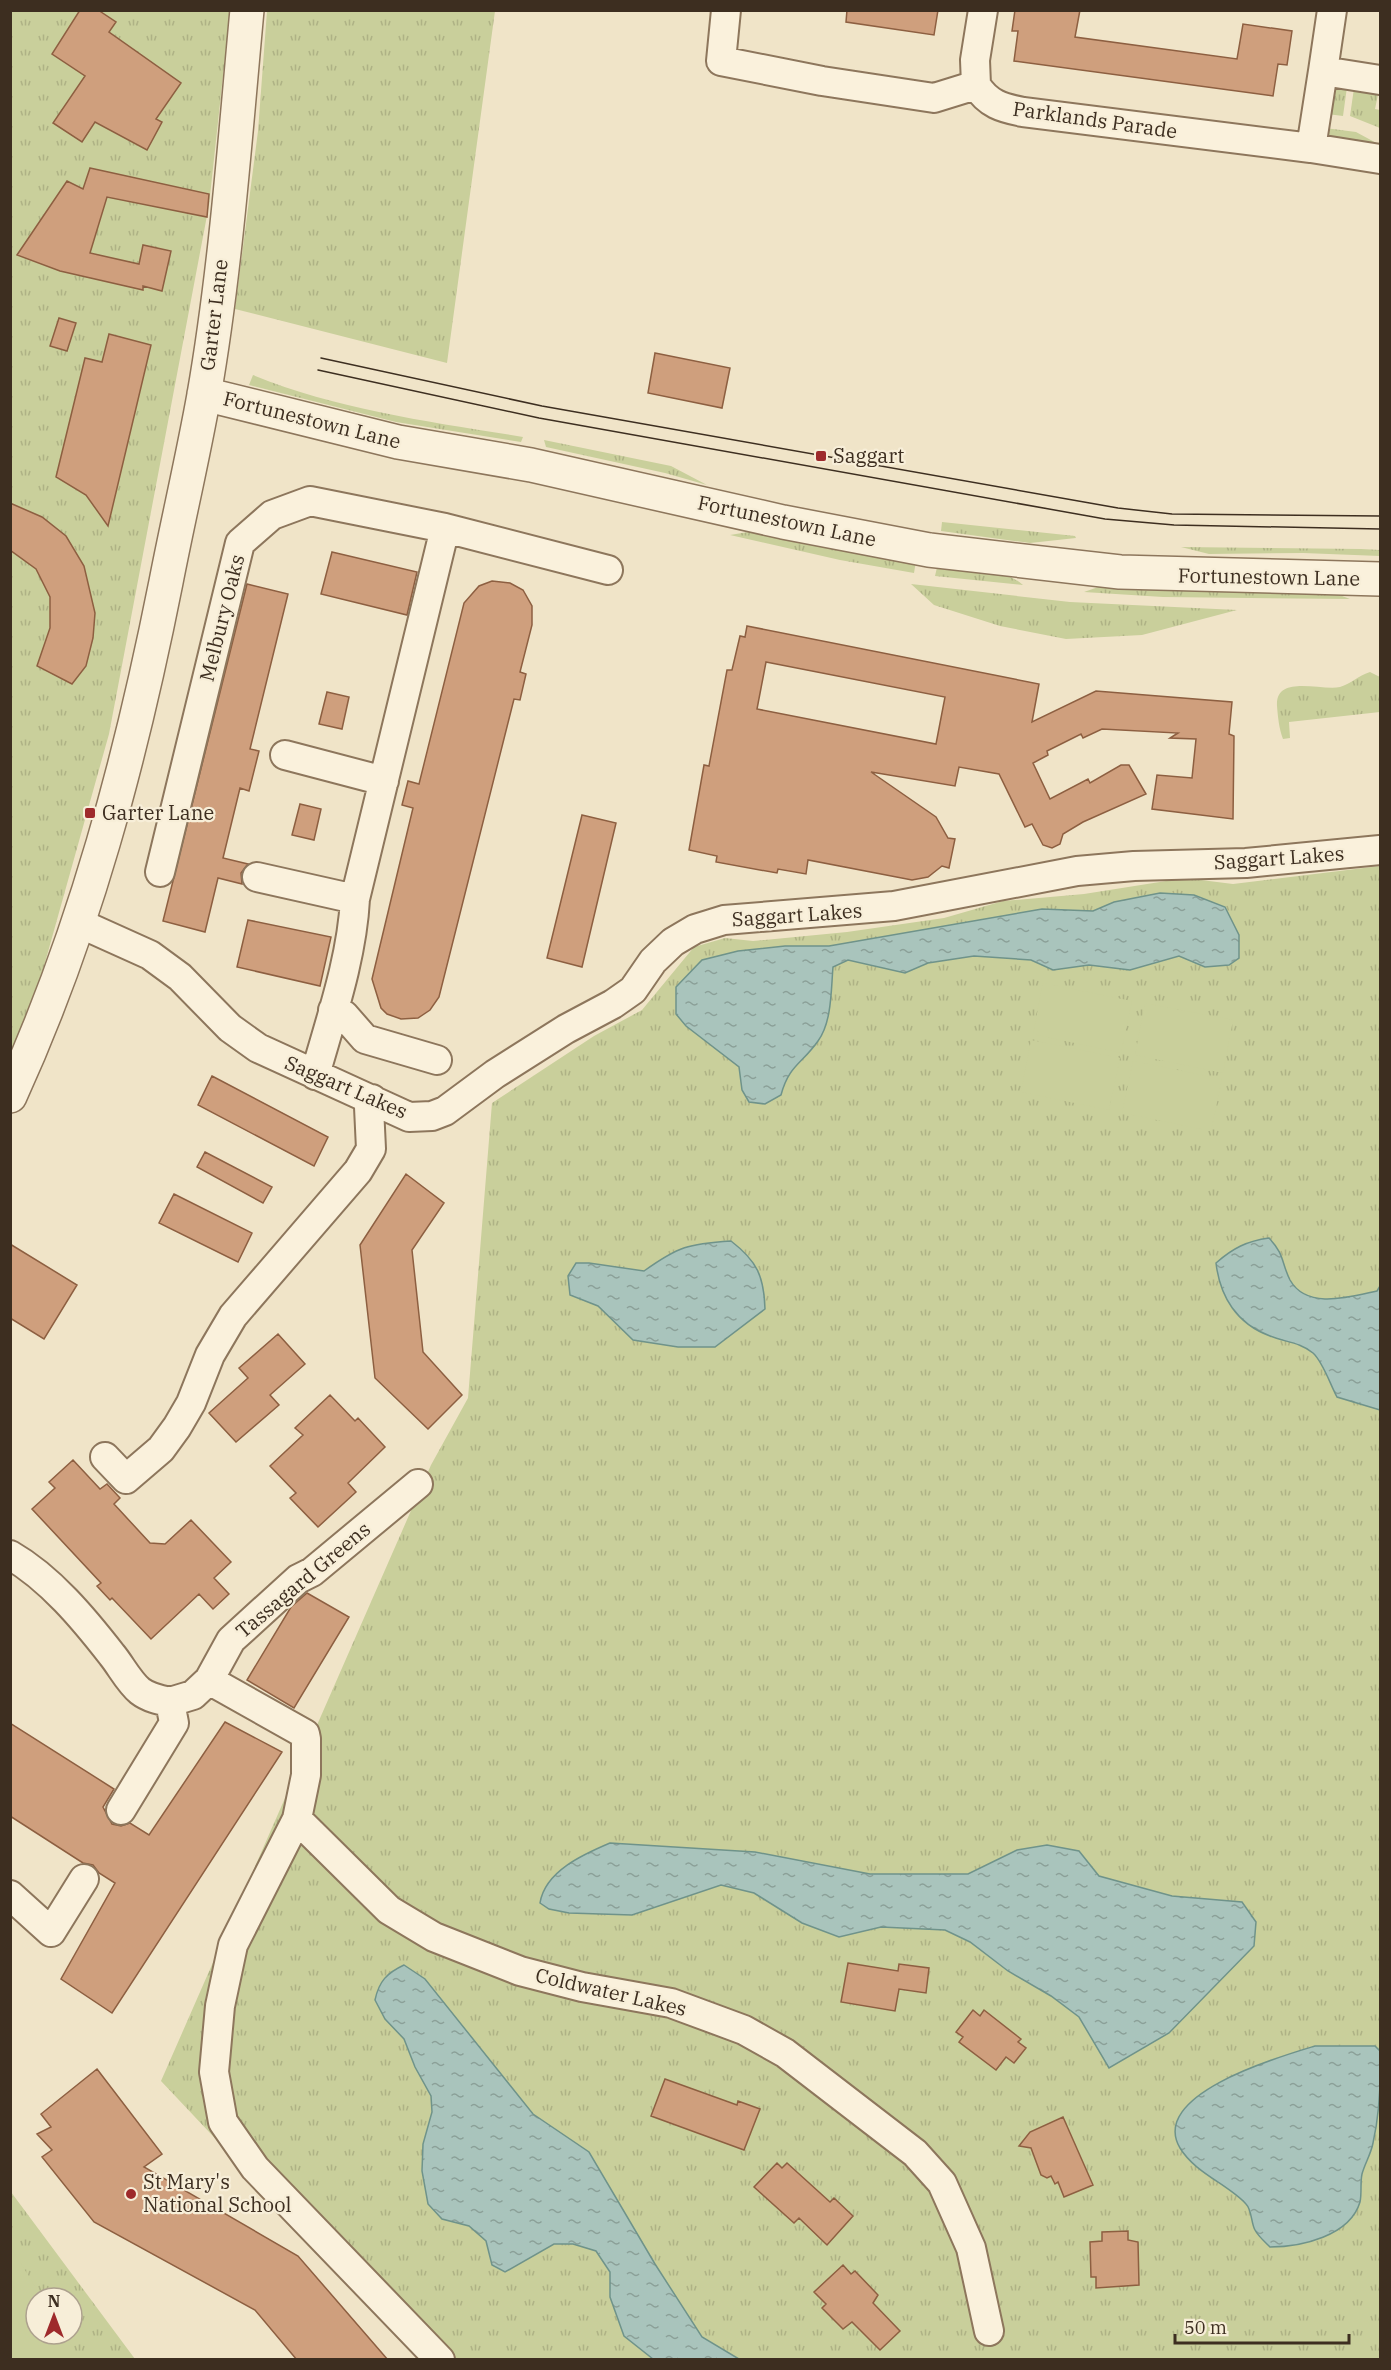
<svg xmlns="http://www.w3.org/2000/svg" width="1391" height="2370" font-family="'IBM Plex Serif',serif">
  <defs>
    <pattern id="grass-tufts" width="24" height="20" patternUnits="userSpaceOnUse" patternTransform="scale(1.5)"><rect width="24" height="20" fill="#c9cf9b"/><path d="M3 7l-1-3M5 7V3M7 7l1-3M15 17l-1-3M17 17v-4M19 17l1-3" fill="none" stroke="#aeb285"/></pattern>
    <pattern id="water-ripples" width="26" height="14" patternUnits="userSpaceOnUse" patternTransform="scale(1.5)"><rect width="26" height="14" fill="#a9c4bc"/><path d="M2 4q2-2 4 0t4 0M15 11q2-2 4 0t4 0" fill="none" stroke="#8ba098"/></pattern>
  </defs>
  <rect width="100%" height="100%" fill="#f0e4c8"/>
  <path fill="url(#grass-tufts)" fill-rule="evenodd" d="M 11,11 L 230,11 L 209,205 L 109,734 L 18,1059 L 11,1073 Z
    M 267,11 L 495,11 L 447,363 L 235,309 L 258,131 Z
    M 1335,87 L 1347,87 L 1343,116 L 1327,114 L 1330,93 Z
    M 1354,88 L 1379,90 L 1375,109 L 1380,110 L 1380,128 L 1350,116 Z
    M 1325,128 L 1356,132 L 1380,145 L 1326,137 Z
    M 253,375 C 338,410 433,422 523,437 L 521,442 L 396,422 L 249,385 Z
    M 544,440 L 671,466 L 707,485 L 665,473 L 546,447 Z
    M 942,522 L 1075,536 L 1076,538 L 1030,543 L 941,531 Z
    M 754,531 L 916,561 L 914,573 L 840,560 L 730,535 Z
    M 1181,547 L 1361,549 L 1380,550 L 1380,556 L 1303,553 L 1209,554 Z
    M 938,563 C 963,567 1003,567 1023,585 L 935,576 Z
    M 911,584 L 1070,602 L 1237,610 L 1142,635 L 1066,639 L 1000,626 L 934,605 Z
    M 1104,585 L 1337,594 L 1350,599 L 1163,597 L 1084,592 Z
    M 1370,672 L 1380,677 L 1380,712 L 1289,722 L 1290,738 L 1283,739 C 1279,728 1278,718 1277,706 C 1275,674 1321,691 1340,687 C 1351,684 1359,675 1370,672 Z
    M 1380,866 L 1380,2359 L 423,2359 L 161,2081 L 431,1465 L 468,1398 L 492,1103 L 594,1036 L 642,1010 L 694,947 L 725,938 L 753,941 L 847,932 L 944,918 L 1003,901 L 1084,894 L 1185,878 L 1233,884 Z
    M 11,2192 L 135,2359 L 11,2359 ZM 36,2298 L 72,2298 L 72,2334 L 36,2334 Z"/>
  <path fill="#c9cf9b" d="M 1043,983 L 1132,1001 L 1121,1053 L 1033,1034 Z
    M 1145,1003 L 1233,1020 L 1223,1073 L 1135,1055 Z
    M 1031,1040 L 1120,1058 L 1109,1110 L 1021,1092 Z
    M 1133,1061 L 1222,1079 L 1211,1131 L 1122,1113 Z
    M 12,2249 L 42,2298 L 36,2298 L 36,2334 L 64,2334 L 80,2359 L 11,2359 Z"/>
  <path fill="url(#water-ripples)" stroke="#6f938a" stroke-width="1.5" d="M 1160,893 L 1194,895 L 1225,907 L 1239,935 L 1239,958 L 1229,965 L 1205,967 L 1179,956 L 1130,970 L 1089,965 L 1053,970 L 1031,960 L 974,956 L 928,963 L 905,973 L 848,960 L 833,967 C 831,990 832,1022 818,1041 C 802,1064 789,1065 781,1095 L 765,1104 L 749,1102 L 742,1090 L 739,1067 L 686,1026 L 676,1014 L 676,987 L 702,960 L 738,951 L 785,946 L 829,946 L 1042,909 L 1093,911 L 1114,902 Z
    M 1269,1238 C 1285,1255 1281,1262 1290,1280 C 1307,1310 1349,1297 1377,1291 L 1380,1286 L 1380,1410 L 1337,1397 C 1330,1384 1323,1362 1313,1353 C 1300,1342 1284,1342 1270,1336 C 1237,1324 1220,1297 1216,1263 C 1233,1248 1247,1241 1269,1238 Z
    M 731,1241 C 757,1261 764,1276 765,1309 L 715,1347 L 678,1347 L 633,1340 L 598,1306 L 570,1295 L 568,1276 L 576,1263 L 589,1263 L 644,1271 C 679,1246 688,1244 731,1241 Z
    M 610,1843 L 755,1852 L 870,1874 L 968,1874 L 1017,1850 L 1047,1845 L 1079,1851 L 1099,1876 L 1172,1896 L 1242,1902 L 1256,1922 L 1254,1946 L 1169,2033 L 1109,2068 L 1079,2017 L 1051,1996 L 1008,1971 L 970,1942 L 945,1930 L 881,1927 L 839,1937 L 802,1923 L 754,1893 L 721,1885 L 632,1915 L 569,1913 L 549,1909 L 540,1903 C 545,1871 584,1854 610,1843 Z
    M 404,1965 L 425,1979 L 533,2114 L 589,2152 L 655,2264 L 702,2337 L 739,2359 L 653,2359 L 624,2336 L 610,2297 L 610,2272 L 596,2251 L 573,2244 L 554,2244 L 505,2272 L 492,2265 L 486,2241 L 469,2226 L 442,2219 L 428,2204 L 422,2171 L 423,2144 L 432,2112 L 431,2096 L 415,2067 L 404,2039 L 385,2019 L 375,2000 C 379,1981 387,1973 404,1965 Z
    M 1315,2046 L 1375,2046 L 1380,2051 C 1381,2082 1380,2112 1373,2143 C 1371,2154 1365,2163 1362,2174 C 1360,2183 1362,2193 1360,2202 C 1350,2236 1301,2247 1270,2247 C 1265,2242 1258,2236 1255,2230 C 1251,2223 1252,2210 1246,2204 C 1229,2185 1195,2173 1180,2148 C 1148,2094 1282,2056 1315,2046 Z"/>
  <path fill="#cf9f7d" stroke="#8d5f41" stroke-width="1.5" fill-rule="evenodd" d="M 80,10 L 98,10 L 116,22 L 109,32 L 181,83 L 156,119 L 162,122 L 147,150 L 95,122 L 82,142 L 53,123 L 85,76 L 52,54 Z
    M 847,10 L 938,10 L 934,35 L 846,22 Z
    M 1015,10 L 1080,10 L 1075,37 L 1237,59 L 1243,24 L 1292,31 L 1287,65 L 1278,64 L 1273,96 L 1014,61 L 1018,31 L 1012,31 Z
    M 90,168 L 209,194 L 207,217 L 107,197 L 90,253 L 139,264 L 143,245 L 171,251 L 162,291 L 143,286 L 143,290 L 60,271 L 17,255 L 67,181 L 83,189 Z
    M 59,318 L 76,323 L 67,351 L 50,346 Z
    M 109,334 L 151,345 L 108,526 L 86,495 L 56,477 L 85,358 L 102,362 Z
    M 655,353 L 730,368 L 722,408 L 648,393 Z
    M 10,503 L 42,517 L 66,536 L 84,566 L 95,613 L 93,638 L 86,666 L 72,684 L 37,666 L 50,628 L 50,597 L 36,569 L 10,550 Z
    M 332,552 L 417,572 L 407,615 L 321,594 Z
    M 492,581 L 510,583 L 523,590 L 532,606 L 532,625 L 520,672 L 526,674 L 520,700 L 514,699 L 439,997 L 430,1010 L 418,1018 L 401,1019 L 387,1014 L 381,1008 L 372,979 L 413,808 L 402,805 L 408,781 L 419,784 L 464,603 L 479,586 Z
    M 247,584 L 288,594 L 250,749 L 259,751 L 249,791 L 240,788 L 223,858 L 248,864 L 241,873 L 242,884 L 218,878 L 205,932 L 163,921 Z
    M 747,626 L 1039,684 L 1032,722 L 1096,691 L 1232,702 L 1229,734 L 1234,736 L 1233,819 L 1152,809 L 1157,775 L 1192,778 L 1196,739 L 1170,738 L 1178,733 L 1102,729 L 1083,738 L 1081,734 L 1047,751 L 1048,755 L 1033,763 L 1050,799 L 1088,779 L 1090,783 L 1121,765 L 1129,765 L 1146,794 L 1083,822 L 1063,834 L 1060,844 L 1052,848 L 1043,845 L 1032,824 L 1025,827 L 999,774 L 959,767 L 955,786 L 871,772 L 936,817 L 948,838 L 955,839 L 949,868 L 942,866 L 928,877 L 912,880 L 808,860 L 806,874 L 778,869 L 777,873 L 716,862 L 717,856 L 689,850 L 704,765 L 709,766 L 727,670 L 732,670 L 740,636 L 745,637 ZM 766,662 L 945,697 L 936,744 L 757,709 Z
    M 327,692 L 349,697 L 342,729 L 319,724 Z
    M 300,804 L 321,809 L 314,840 L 292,835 Z
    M 582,815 L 616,823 L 582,967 L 547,958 Z
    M 248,920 L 331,937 L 320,986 L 237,967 Z
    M 212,1076 L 328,1137 L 314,1166 L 198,1105 Z
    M 205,1152 L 272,1187 L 263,1203 L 197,1167 Z
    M 406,1174 L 444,1203 L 412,1250 L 423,1352 L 462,1395 L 428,1429 L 375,1378 L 360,1245 Z
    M 174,1194 L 252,1233 L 238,1262 L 159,1223 Z
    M 10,1244 L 77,1285 L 44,1339 L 10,1318 Z
    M 278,1334 L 305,1364 L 270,1395 L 279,1405 L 236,1442 L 209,1413 L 248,1378 L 239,1368 Z
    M 330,1395 L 355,1421 L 358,1418 L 385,1447 L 348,1483 L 356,1492 L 318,1527 L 290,1498 L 296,1493 L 270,1466 L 303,1435 L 295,1428 Z
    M 73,1460 L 100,1489 L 107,1484 L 120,1498 L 114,1504 L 150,1543 L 165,1544 L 191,1520 L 231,1562 L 214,1578 L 229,1594 L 213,1609 L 199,1594 L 151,1639 L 112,1598 L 110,1600 L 97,1586 L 101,1583 L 32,1509 L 55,1488 L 49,1482 Z
    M 307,1593 L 349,1617 L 294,1708 L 247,1680 L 291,1607 Z
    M 225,1722 L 282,1752 L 112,2013 L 61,1979 L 115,1883 L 99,1873 L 93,1865 L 83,1863 L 10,1816 L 10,1723 L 114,1789 L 103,1807 L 112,1824 L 121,1826 L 130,1823 L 149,1835 Z
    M 848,1963 L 898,1971 L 899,1964 L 929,1968 L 926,1993 L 899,1989 L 895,2011 L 841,2002 Z
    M 973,2010 L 980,2016 L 984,2010 L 1021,2039 L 1018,2042 L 1026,2048 L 1014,2063 L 1006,2057 L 996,2070 L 959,2042 L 963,2037 L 956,2032 Z
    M 97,2069 L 162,2154 L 144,2167 L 298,2256 L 388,2360 L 297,2360 L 255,2310 L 94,2222 L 42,2157 L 52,2150 L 37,2134 L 51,2127 L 41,2114 Z
    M 665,2079 L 737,2105 L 738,2101 L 760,2109 L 744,2150 L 651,2116 Z
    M 1063,2117 L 1093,2185 L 1064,2197 L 1058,2182 L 1055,2184 L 1051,2176 L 1047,2178 L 1041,2175 L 1031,2148 L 1019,2146 L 1030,2132 Z
    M 777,2163 L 782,2168 L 787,2163 L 830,2202 L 834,2198 L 853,2216 L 827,2245 L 799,2218 L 794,2223 L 754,2187 Z
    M 1128,2231 L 1128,2240 L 1138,2242 L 1139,2285 L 1096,2288 L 1096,2277 L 1091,2277 L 1090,2242 L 1102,2241 L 1102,2232 Z
    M 843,2265 L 851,2274 L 855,2271 L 878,2295 L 873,2303 L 900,2331 L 880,2350 L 852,2322 L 843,2329 L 822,2308 L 826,2304 L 814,2292 Z"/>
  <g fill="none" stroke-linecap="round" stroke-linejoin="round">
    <defs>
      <path id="minor" d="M 726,10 L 721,61 L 822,81 L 934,98 L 976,85
        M 1323,71 L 1332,10
        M 976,85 C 988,104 1002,108 1023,112 L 1311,148 L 1380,159
        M 976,85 L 975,60 L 983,10
        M 1311,148 L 1323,71 L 1380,80
        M 285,755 L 384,781
        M 160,872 L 240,543 L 272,515 L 310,501 L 445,528 L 608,570
        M 257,877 L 355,899
        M 79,923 L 150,955 L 180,977 L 230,1028 L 258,1048 L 409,1117 L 432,1116 L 445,1111 L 495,1074 L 566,1029 L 613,1004 L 633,990 L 653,961 L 673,942 L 695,929 L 724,920 L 894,906 L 1077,871 L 1134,866 L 1246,863 L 1380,850
        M 333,1010 L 344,1015 L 365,1039 L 437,1060
        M 315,1075 C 331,1018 352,958 355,899 L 445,528
        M 105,1457 L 126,1479 L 161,1449 L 177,1427 L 191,1403 L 210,1355 L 233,1316 L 358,1171 L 371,1149 L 369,1107 L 372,1099
        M 10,1555 C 50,1578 84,1619 112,1655 C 121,1666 129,1682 140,1691 C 149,1698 160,1700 170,1702
        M 209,1680 L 305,1734 L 306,1739 L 306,1775 L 297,1819 L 233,1945 L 220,2006 L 214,2072 L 223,2122 L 255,2168 L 440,2360
        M 121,1810 L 174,1723 L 170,1702 L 193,1695 L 209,1680 L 231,1640 L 298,1579 L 312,1572 L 418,1484
        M 297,1819 L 389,1910 L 434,1937 L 520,1971 L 582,1987 L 671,2003 L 744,2030 L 785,2053 L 915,2153 L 942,2183 L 971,2248 L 989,2331
        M 10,1895 L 51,1932 L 84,1879"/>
      <path id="tertiary" d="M 204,394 L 398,442 L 531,465 L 783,522 L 929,550 L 1120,572 L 1380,579
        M 10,1096 C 85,932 131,758 166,582 C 178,520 193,457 204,395 C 226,268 235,138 247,10"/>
    </defs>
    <use href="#minor" stroke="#8d765c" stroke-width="32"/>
    <use href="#tertiary" stroke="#8d765c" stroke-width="36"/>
    <use href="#minor" stroke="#faf1dc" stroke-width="28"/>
    <use href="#tertiary" stroke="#faf1dc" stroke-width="33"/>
    <path stroke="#3d2e20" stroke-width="1.5" d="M 321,358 L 542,406 L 1118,508 L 1172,514 L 1380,516
      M 318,370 L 539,418 L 1105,519 L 1174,525 L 1380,529"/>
  </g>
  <g fill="#9e2a2b" stroke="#f7eed8" stroke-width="2">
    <rect x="815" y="450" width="12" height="12" rx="3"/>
    <rect x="84" y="807" width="12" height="12" rx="3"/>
    <circle cx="131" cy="2194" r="6"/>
  </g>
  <g text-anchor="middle" stroke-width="4.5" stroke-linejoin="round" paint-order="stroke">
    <g font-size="20" fill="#3d2e20" stroke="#f7eed8">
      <text transform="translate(1095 120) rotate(8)" y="7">Parklands Parade</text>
      <text transform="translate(214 315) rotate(-83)" y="7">Garter Lane</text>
      <text transform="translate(312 420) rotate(14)" y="7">Fortunestown Lane</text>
      <text transform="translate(787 521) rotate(12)" y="7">Fortunestown Lane</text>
      <text transform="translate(1269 577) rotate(1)" y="7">Fortunestown Lane</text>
      <text transform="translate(222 618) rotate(-76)" y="7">Melbury Oaks</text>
      <text transform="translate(1279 858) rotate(-4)" y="7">Saggart Lakes</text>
      <text transform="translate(797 915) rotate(-4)" y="7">Saggart Lakes</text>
      <text transform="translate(346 1087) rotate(23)" y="7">Saggart Lakes</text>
      <text transform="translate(303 1580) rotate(-40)" y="7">Tassagard Greens</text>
      <text transform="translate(611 1992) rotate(13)" y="7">Coldwater Lakes</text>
    </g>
    <g font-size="20" fill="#3d2e20" stroke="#f7eed8" text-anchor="start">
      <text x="833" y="463">Saggart</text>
      <text x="102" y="820">Garter Lane</text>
      <text x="143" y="2189">St Mary's<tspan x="143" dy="23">National School</tspan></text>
    </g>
  </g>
  <rect width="1391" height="2370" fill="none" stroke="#3d2e20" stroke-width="24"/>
  <g transform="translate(54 2316)"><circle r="28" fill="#f7eed8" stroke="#ada18e" stroke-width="1.5"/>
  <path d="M0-4.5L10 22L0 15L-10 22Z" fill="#9e2a2b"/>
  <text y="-9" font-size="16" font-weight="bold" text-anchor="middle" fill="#3d2e20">N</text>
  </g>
  <path d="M1175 2334v9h174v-9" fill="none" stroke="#3d2e20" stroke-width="3"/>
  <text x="1184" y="2334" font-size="18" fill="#3d2e20" stroke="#f7eed8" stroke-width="4.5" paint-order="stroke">50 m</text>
</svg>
